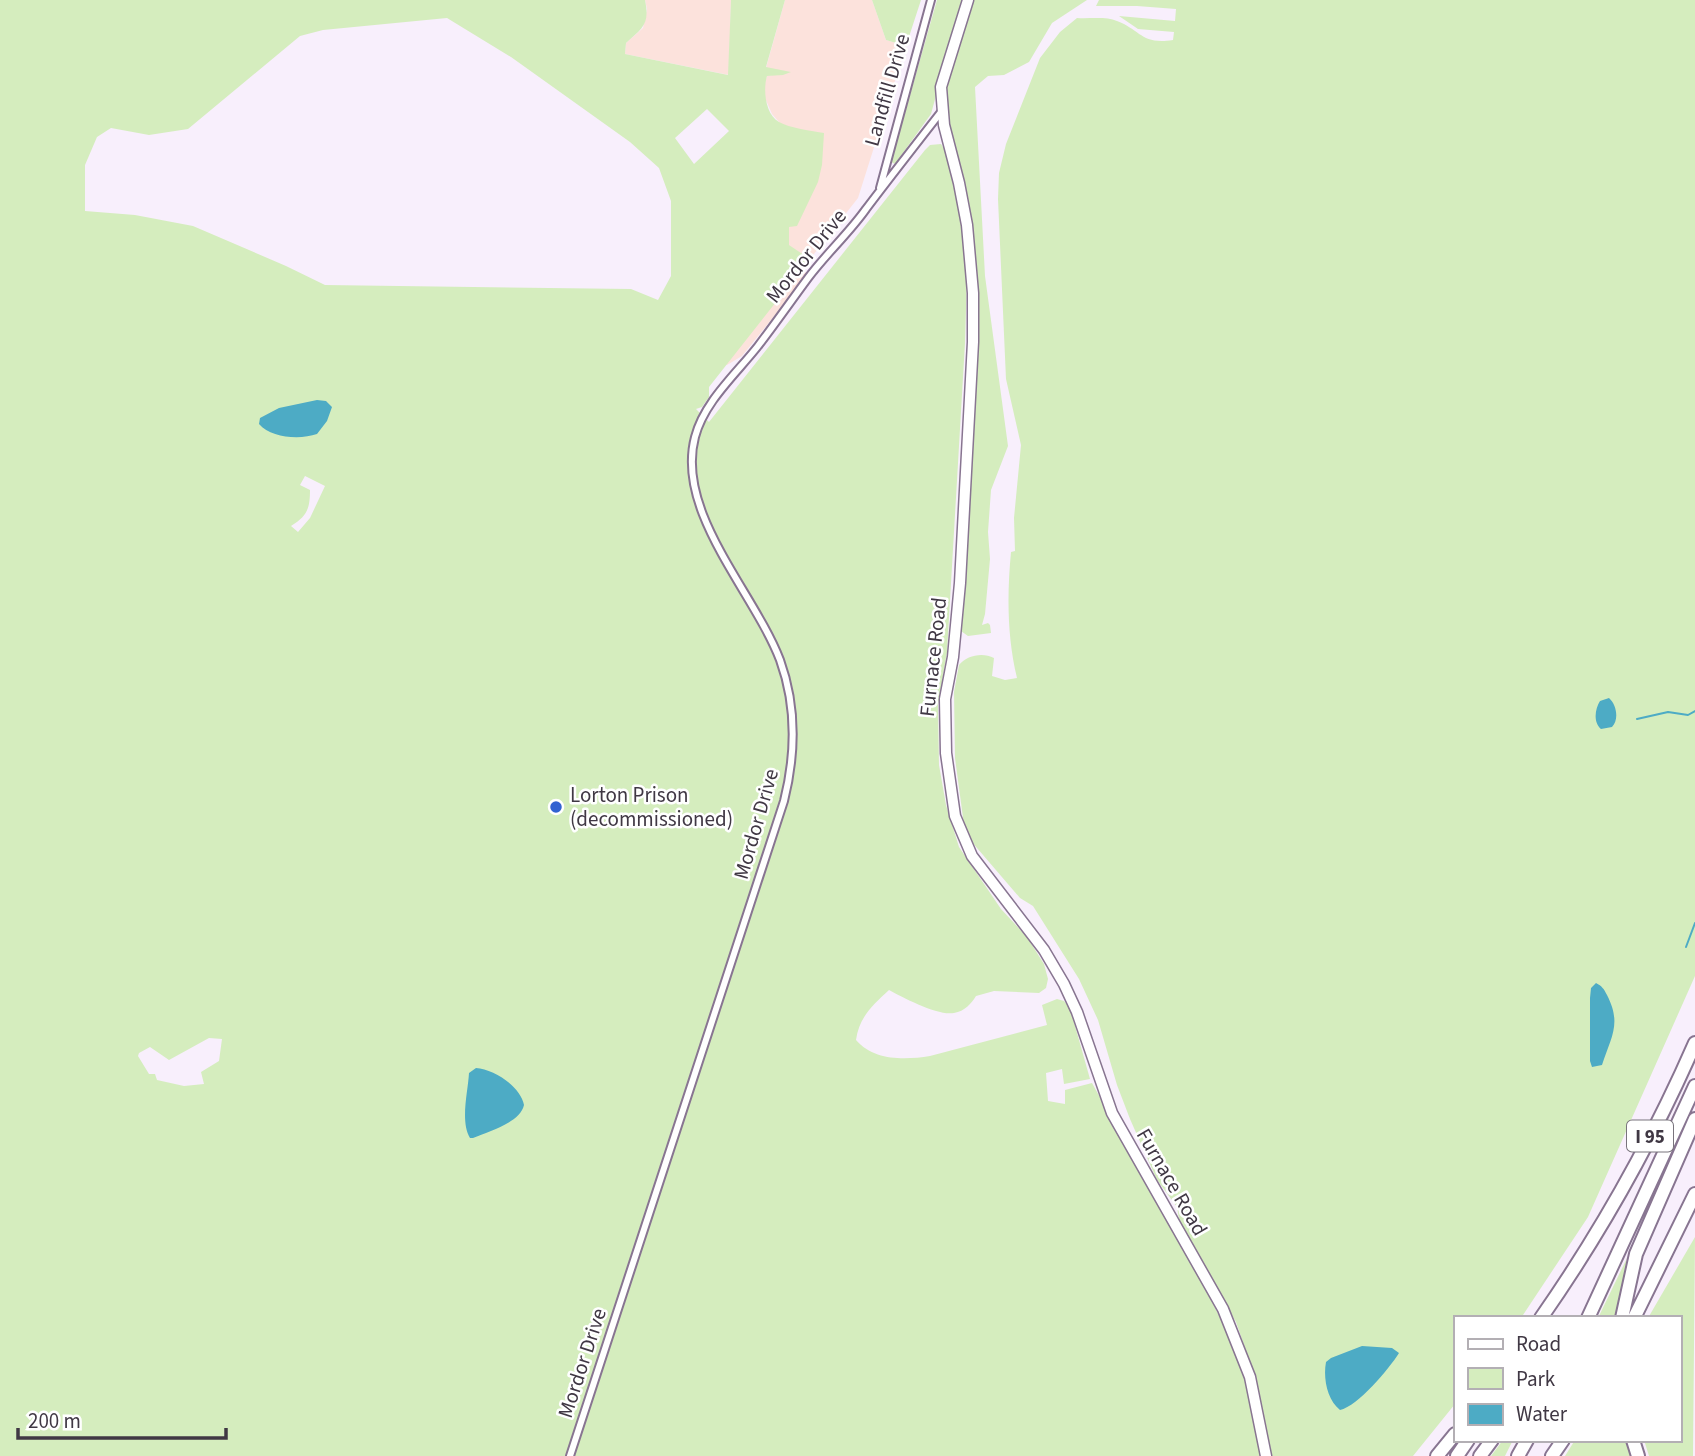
<svg xmlns="http://www.w3.org/2000/svg" width="1695" height="1456" font-family="'Source Sans 3',sans-serif">
  <rect width="100%" height="100%" fill="#f8effc"/>
  <path fill="#fce2dc" d="M 645,0 L 731,0 L 729,75 L 625,54 L 626,43 L 643,28 L 647,9 Z
    M 785,0 L 872,0 L 886,40 L 906,46 L 858,198 L 810,259 L 788,245 L 779,122 L 772,114 L 765,98 L 764,85 L 767,76 L 789,72 L 766,68 Z
    M 777,253 L 808,274 L 742,356 L 727,365 L 708,342 Z"/>
  <path fill="#d5edbe" fill-rule="evenodd" d="M 0,0 L 645,0 C 650,24 643,28 626,43 L 625,54 L 728,75 L 731,0 L 785,0 L 766,67 L 791,72 L 783,75 L 767,76 C 763,89 765,114 779,122 C 789,128 812,131 824,133 L 822,165 L 818,182 L 797,226 L 789,227 L 789,245 L 810,259 L 709,387 L 709,397 L 702,407 L 696,409 L 709,422 L 925,150 L 930,145 L 941,144 L 945,150 L 960,213 L 967,274 L 965,343 L 947,652 L 938,705 L 939,765 L 946,805 L 959,847 L 1001,909 L 1027,937 L 1044,964 L 1048,979 L 1046,988 L 1039,993 L 994,991 L 976,996 C 971,1004 965,1011 954,1013 C 938,1016 904,998 889,990 C 873,1005 859,1017 856,1040 C 874,1061 905,1060 930,1056 L 1047,1025 L 1042,1005 L 1057,999 L 1064,1001 L 1070,1008 L 1090,1079 L 1064,1084 L 1062,1069 L 1046,1073 L 1048,1101 L 1065,1104 L 1065,1090 L 1092,1083 C 1120,1133 1147,1183 1175,1233 C 1216,1308 1253,1369 1260,1456 L 0,1456 ZM 447,18 L 511,57 L 630,142 L 659,168 L 671,201 L 671,276 L 658,300 L 631,289 L 325,285 L 286,266 L 193,226 L 135,215 L 85,211 L 85,165 L 97,137 L 111,128 L 149,135 L 188,129 L 300,36 L 323,30 ZM 707,109 L 729,131 L 694,164 L 675,138 ZM 305,476 L 325,486 L 310,518 L 298,532 L 291,526 C 307,516 310,509 310,490 L 300,485 ZM 209,1038 L 222,1039 L 219,1061 L 201,1072 L 204,1084 L 184,1086 L 157,1080 L 155,1074 L 149,1074 L 138,1056 L 139,1053 L 150,1047 L 169,1060 Z
    M 872,0 L 921,0 L 906,46 L 886,40 Z
    M 937,0 L 962,0 L 931,114 L 895,164 L 891,162 Z
    M 971,0 L 1087,0 L 1052,23 L 1029,62 L 1004,75 L 988,76 L 975,87 L 985,276 L 1008,446 L 991,490 L 988,532 L 990,559 L 985,614 L 982,625 L 988,623 L 990,625 L 991,633 L 968,636 L 961,631 L 960,626 L 979,334 L 976,264 L 967,199 L 945,110 L 946,87 Z
    M 1099,0 L 1695,0 L 1695,976 L 1588,1217 L 1521,1318 L 1455,1318 L 1455,1404 L 1413,1456 L 1271,1456 L 1256,1380 L 1236,1322 L 1180,1225 L 1177,1207 L 1157,1180 L 1130,1119 L 1117,1085 L 1098,1020 L 1079,979 L 1033,906 L 1020,898 L 971,841 L 964,825 L 955,758 L 954,692 L 959,665 C 967,655 983,652 994,658 L 992,676 L 1005,680 L 1017,678 C 1007,637 1007,594 1011,552 L 1015,551 L 1014,518 L 1021,445 L 1006,379 L 998,199 L 999,173 L 1006,144 L 1040,58 L 1060,32 L 1077,18 C 1089,19 1106,16 1117,21 C 1141,30 1141,45 1173,40 L 1174,32 L 1138,29 L 1119,16 L 1175,21 L 1176,9 L 1137,6 L 1096,6 Z
    M 1695,1237 L 1693,1456 L 1649,1456 L 1644,1440 L 1679,1440 L 1679,1318 L 1648,1318 Z
    M 1627,1258 L 1618,1318 L 1598,1318 Z
    M 1503,1440 L 1513,1440 L 1505,1456 L 1491,1456 Z
    M 1575,1440 L 1627,1440 L 1632,1456 L 1565,1456 Z"/>
  <path fill="#4dabc5" d="M 317,400 L 326,401 L 332,407 L 327,421 L 317,434 C 300,440 271,438 259,424 L 260,418 L 279,408 Z
    M 1609,698 C 1617,705 1619,720 1612,727 L 1601,729 C 1593,722 1595,709 1600,701 Z
    M 1596,983 C 1602,986 1604,989 1607,995 C 1622,1024 1611,1037 1602,1065 L 1592,1067 L 1590,1061 L 1590,998 L 1591,988 Z
    M 476,1068 C 494,1069 521,1087 524,1105 C 520,1123 489,1131 473,1138 L 470,1138 C 460,1121 468,1092 469,1073 Z
    M 1362,1346 L 1392,1348 L 1399,1353 C 1389,1369 1358,1406 1340,1410 C 1327,1400 1323,1378 1326,1362 L 1331,1358 Z"/>
  <g fill="none" stroke-linecap="round" stroke-linejoin="round">
    <path stroke="#4dabc5" stroke-width="2" d="M 1637,719 L 1668,712 L 1688,715 L 1695,711
      M 1686,947 L 1695,923"/>
    <defs>
      <path id="minor" d="M 880,188 L 931,0
        M 570,1456 L 784,801 C 796,753 797,707 780,660 C 754,592 675,512 695,437 C 704,402 736,374 758,346 C 775,324 791,301 808,278 C 826,254 849,233 866,209 C 891,176 916,144 941,112"/>
      <path id="secondary" d="M 968,0 L 941,87 L 944,125 L 959,183 L 967,225 L 973,293 L 973,342 L 960,583 L 953,657 L 945,699 L 946,753 L 955,816 L 972,856 L 1044,950 L 1064,984 L 1077,1012 L 1112,1113 L 1223,1309 L 1250,1377 L 1266,1456"/>
      <path id="motorway" d="M 1541,1318 C 1601,1232 1653,1139 1695,1043
        M 1588,1318 L 1695,1086
        M 1622,1318 L 1636,1254 L 1695,1119
        M 1634,1318 L 1695,1194
        M 1633,1440 L 1638,1456
        M 1437,1456 L 1455,1434
        M 1457,1456 L 1468,1440
        M 1480,1456 L 1492,1440
        M 1518,1456 L 1527,1440
        M 1552,1456 L 1563,1440"/>
    </defs>
    <use href="#minor" stroke="#887591" stroke-width="10"/>
    <use href="#secondary" stroke="#887591" stroke-width="13"/>
    <use href="#motorway" stroke="#887591" stroke-width="16"/>
    <use href="#minor" stroke="#fff" stroke-width="6"/>
    <use href="#secondary" stroke="#fff" stroke-width="10"/>
    <use href="#motorway" stroke="#fff" stroke-width="12"/>
  </g>
  <circle fill="#3262d1" stroke="#fff" stroke-width="2.5" cx="556" cy="807" r="7"/>
  <g text-anchor="middle" stroke-width="5" stroke-linejoin="round" paint-order="stroke">
    <rect fill="#fff" stroke="#79747c" stroke-width="2" x="1627" y="1120.5" width="46" height="31" rx="5"/>
    <g font-size="19" font-weight="bold" fill="#403844">
      <text x="1650" y="1143">I 95</text>
    </g>
    <g font-size="21" fill="#403844" stroke="#fff">
      <text transform="translate(887 90) rotate(-74)" y="7">Landfill Drive</text>
      <text transform="translate(806 256) rotate(-51)" y="7">Mordor Drive</text>
      <text transform="translate(933 657) rotate(-84)" y="7">Furnace Road</text>
      <text transform="translate(756 824) rotate(-74)" y="7">Mordor Drive</text>
      <text transform="translate(1172 1182) rotate(60)" y="7">Furnace Road</text>
      <text transform="translate(582 1363) rotate(-72)" y="7">Mordor Drive</text>
    </g>
    <g font-size="21" fill="#403844" stroke="#fff" text-anchor="start">
      <text x="570" y="802">Lorton Prison<tspan x="570" dy="24">(decommissioned)</tspan></text>
    </g>
  </g>
  <rect x="1454" y="1316" width="228" height="126" fill="#ffffff" stroke="#b3afb4" stroke-width="2"/>
  <rect x="1468" y="1339" width="35" height="10" fill="#ffffff" stroke="#b3afb4" stroke-width="2"/>
  <text x="1516" y="1351" font-size="21" fill="#403844">Road</text>
  <rect x="1468" y="1368" width="35" height="21" fill="#d5edbe" stroke="#b3afb4" stroke-width="2"/>
  <text x="1516" y="1386" font-size="21" fill="#403844">Park</text>
  <rect x="1468" y="1404" width="35" height="21" fill="#4dabc5" stroke="#b3afb4" stroke-width="2"/>
  <text x="1516" y="1421" font-size="21" fill="#403844">Water</text>
  <path d="M18 1428v10h208v-10" fill="none" stroke="#403844" stroke-width="3.5"/>
  <text x="28" y="1428" font-size="21" fill="#403844" stroke="#ffffff" stroke-width="5" paint-order="stroke">200 m</text>
</svg>
